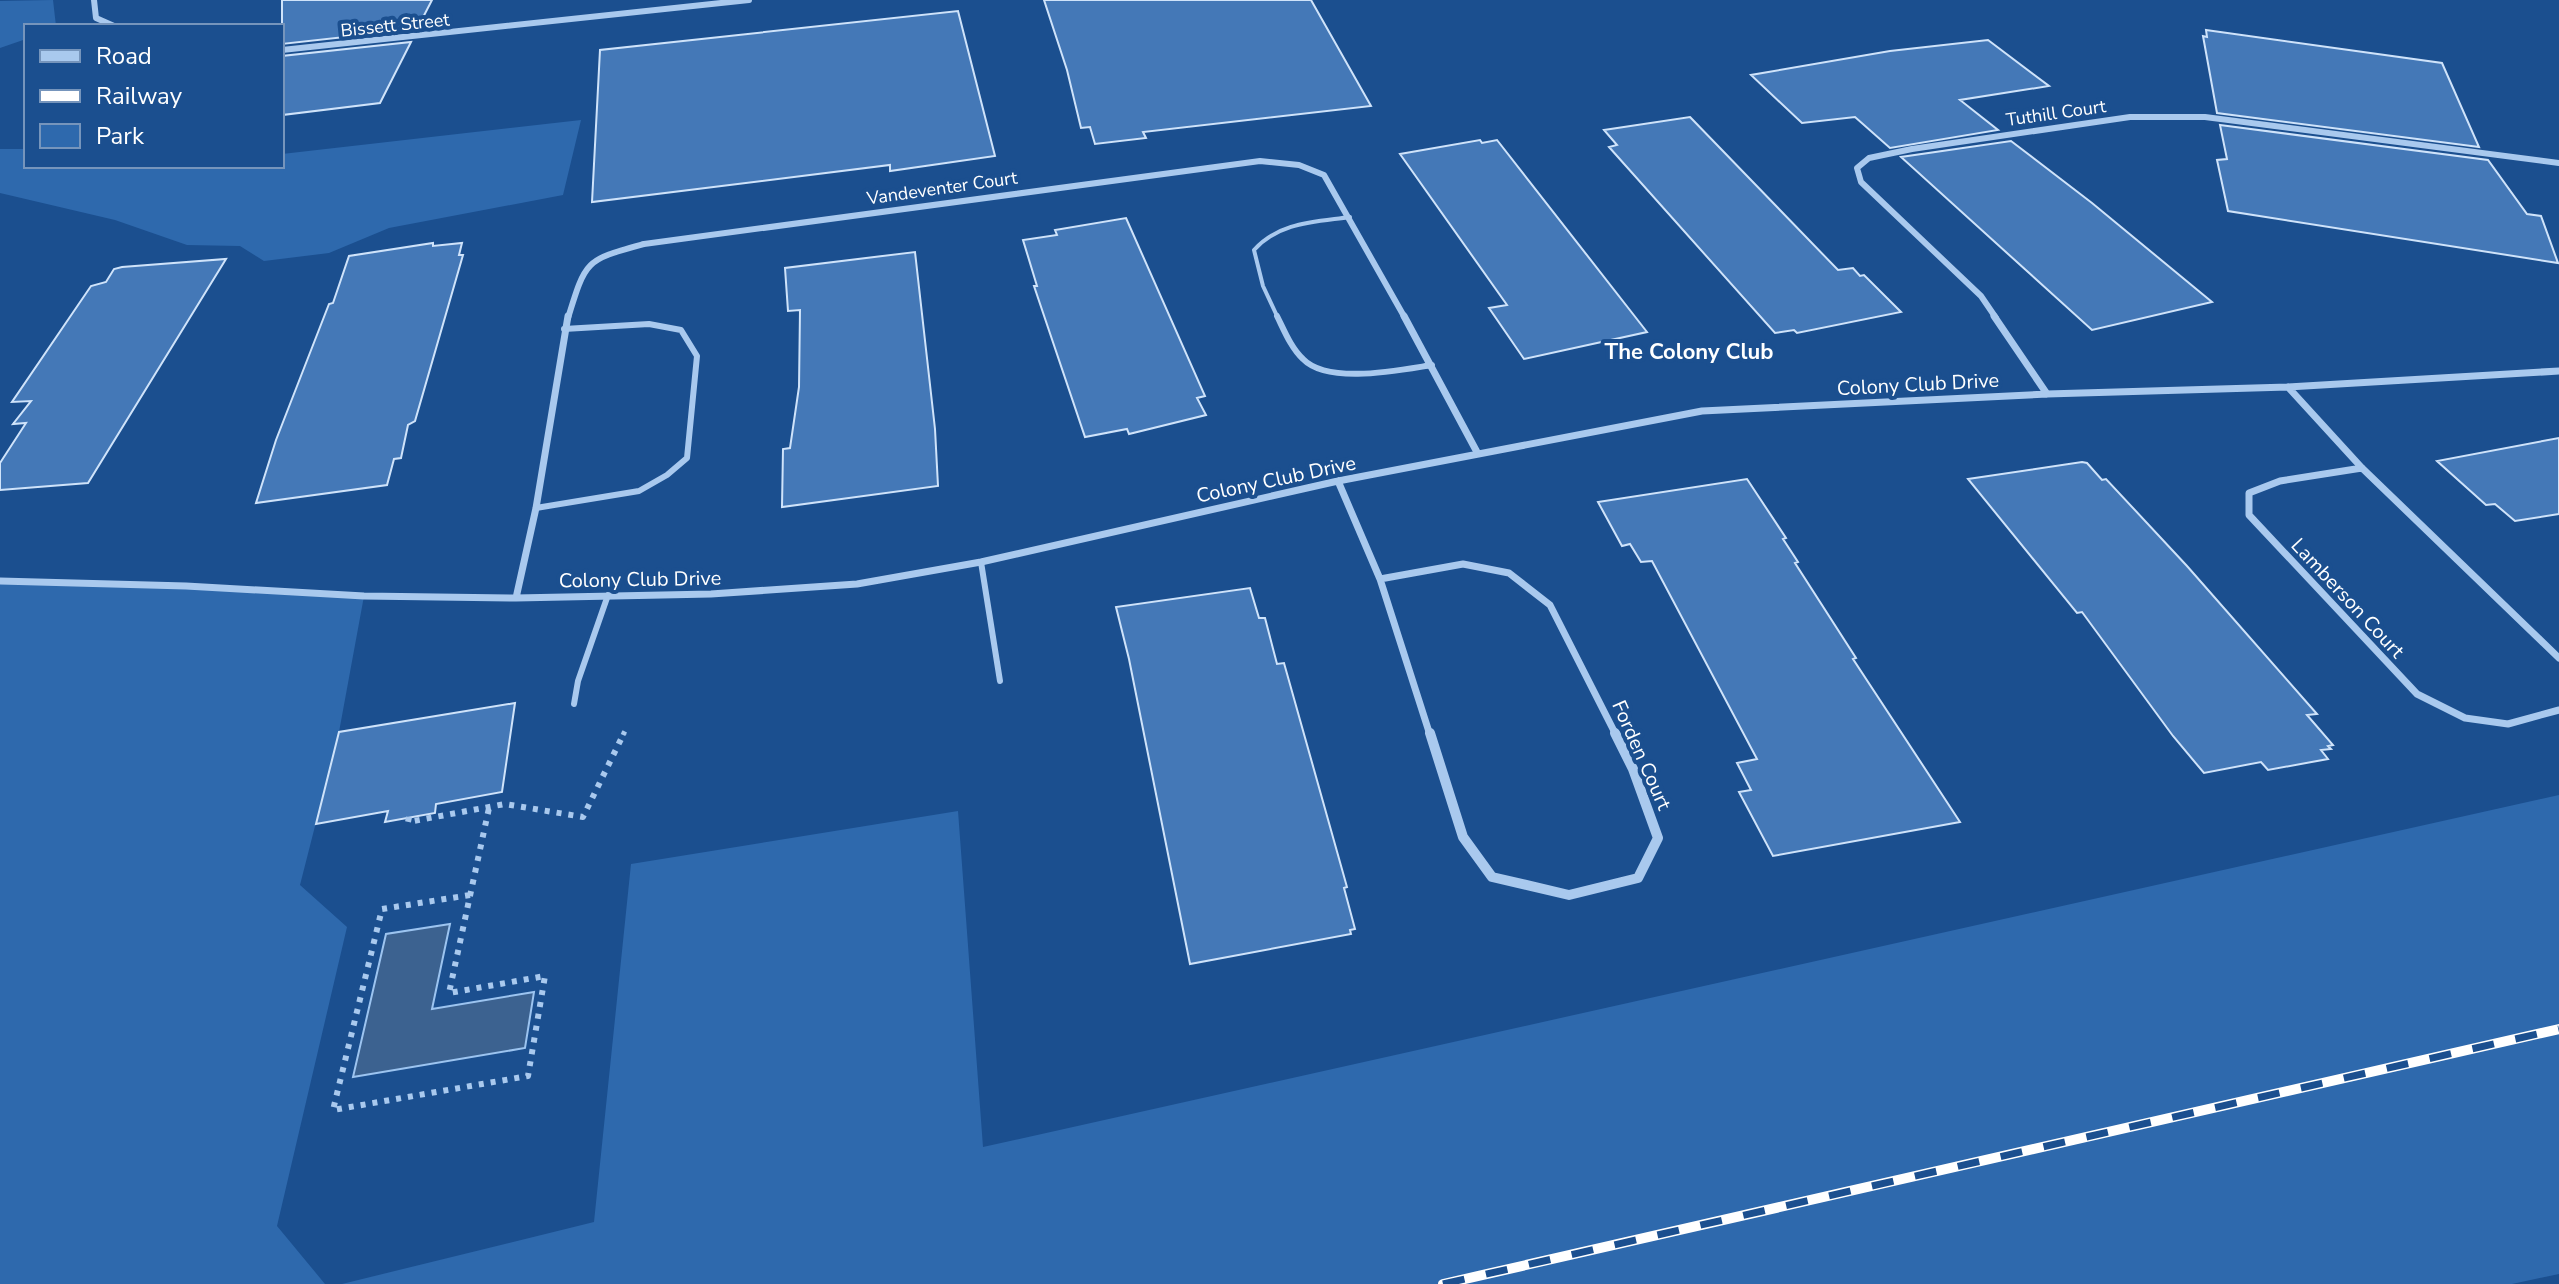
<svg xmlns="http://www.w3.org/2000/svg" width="2559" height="1284" font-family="'Nunito Sans',sans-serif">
  <rect width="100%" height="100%" fill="#1b4f8f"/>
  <path fill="#2e69ad" d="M 53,0 L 56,26 L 26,26 L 26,39 L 0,48 L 0,1 Z
    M 581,120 L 563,195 L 389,228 L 329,253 L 264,261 L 240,246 L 187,245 L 115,220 L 0,193 L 0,149 L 26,149 L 26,166 L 282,166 L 282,154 Z
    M 0,581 L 364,596 L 339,732 L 300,885 L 347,927 L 277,1226 L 325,1284 L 0,1284 Z
    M 2559,795 L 2559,1274 L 2512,1284 L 342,1284 L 594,1222 L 631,864 L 958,811 L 983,1147 Z"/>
  <path fill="#3c6290" stroke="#9cc4f0" stroke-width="2" d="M 450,924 L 432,1009 L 534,992 L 525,1048 L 353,1077 L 386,934 Z"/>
  <path fill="#4478b7" stroke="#cfe3fa" stroke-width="2" d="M 282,0 L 432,0 L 417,29 L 282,44 Z
    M 1044,0 L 1311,0 L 1371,106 L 1143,132 L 1146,138 L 1095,144 L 1090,127 L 1081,128 L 1067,70 Z
    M 958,11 L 995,156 L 890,171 L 890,165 L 592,202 L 600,50 Z
    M 2206,30 L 2442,63 L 2479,147 L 2217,113 L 2203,36 L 2207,37 Z
    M 1988,40 L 2049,86 L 1960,100 L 1998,130 L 1890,148 L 1855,117 L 1802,123 L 1751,75 L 1890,51 Z
    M 411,42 L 380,103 L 282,115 L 282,56 Z
    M 1690,117 L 1838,270 L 1853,268 L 1860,276 L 1864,275 L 1901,312 L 1797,333 L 1794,330 L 1775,333 L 1609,147 L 1617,145 L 1604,130 Z
    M 2220,125 L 2488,160 L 2527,214 L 2541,216 L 2558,263 L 2228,211 L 2217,160 L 2227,159 Z
    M 1480,140 L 1482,143 L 1497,140 L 1647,332 L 1524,359 L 1489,308 L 1507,305 L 1400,154 Z
    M 2011,141 L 2092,203 L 2212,302 L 2092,330 L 1901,157 Z
    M 1126,218 L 1205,396 L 1197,398 L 1206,415 L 1129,434 L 1127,429 L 1085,437 L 1034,286 L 1037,286 L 1023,240 L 1057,235 L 1055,230 Z
    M 433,243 L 433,246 L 462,243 L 459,255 L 463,255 L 415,421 L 408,425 L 401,458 L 394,459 L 387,485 L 256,503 L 276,440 L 329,304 L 333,303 L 349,256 Z
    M 915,252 L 935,429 L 938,486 L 782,507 L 783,449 L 790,448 L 799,387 L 800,310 L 788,311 L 785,268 Z
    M 226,259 L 88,483 L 0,490 L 0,463 L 26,423 L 13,424 L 31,401 L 12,402 L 91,286 L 106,282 L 114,269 L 122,267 Z
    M 2559,438 L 2559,514 L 2515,521 L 2495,504 L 2486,505 L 2437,461 Z
    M 2082,462 L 2087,463 L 2102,480 L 2106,479 L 2187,566 L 2317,714 L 2307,715 L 2333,745 L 2328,746 L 2331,749 L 2321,750 L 2328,759 L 2268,770 L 2261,762 L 2204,773 L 2173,736 L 2082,612 L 2077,613 L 1968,479 Z
    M 1747,479 L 1786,538 L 1783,539 L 1798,562 L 1795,563 L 1856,658 L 1853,659 L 1960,822 L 1773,856 L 1739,792 L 1751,790 L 1737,763 L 1757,759 L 1652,561 L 1641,562 L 1630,544 L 1622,546 L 1598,502 Z
    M 1250,588 L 1259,618 L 1265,618 L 1277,664 L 1284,663 L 1347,887 L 1344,888 L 1355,929 L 1350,930 L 1351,934 L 1190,964 L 1129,659 L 1116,607 Z
    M 515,703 L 502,792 L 436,804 L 435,813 L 385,822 L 388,811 L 316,824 L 339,732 Z"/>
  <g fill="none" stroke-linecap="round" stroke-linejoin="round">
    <path stroke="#a9c9ee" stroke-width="5" stroke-dasharray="4 6" stroke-linecap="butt" d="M 623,735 L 626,729"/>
    <path stroke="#a9c9ee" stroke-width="6" stroke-dasharray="5 7" stroke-linecap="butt" d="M 409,817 L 408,822 L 505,804 L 583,817 L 624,733
      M 470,895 L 382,909 L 333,1110 L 528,1076 L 545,976 L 449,993 L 489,808"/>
    <path stroke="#a9c9ee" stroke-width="4" d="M 1278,318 L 1263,286 L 1254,250 C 1279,222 1315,222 1350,217"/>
    <path stroke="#a9c9ee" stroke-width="6" d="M 1277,316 C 1284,330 1291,348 1303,359 C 1328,385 1400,370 1432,365
      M 536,508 L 639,491 L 667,475 L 687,458 L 697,356 L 681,330 L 649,324 L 564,329
      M 981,562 L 1000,681
      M 574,704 L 578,681 L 608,595"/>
    <path stroke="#a9c9ee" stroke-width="6" d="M 94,0 L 96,18 L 114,26
      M 282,50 L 749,0
      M 568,318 C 586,259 586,260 644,244 L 1260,161 L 1299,165 L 1324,175 L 1405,318
      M 1996,318 L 1981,296 L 1861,182 L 1857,168 L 1869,158 L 1912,149 L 2130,117 L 2205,117 L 2559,163"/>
    <path stroke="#a9c9ee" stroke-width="7" d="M 1404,316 L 1478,454
      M 1994,316 L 2047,394
      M 2288,387 L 2362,468 L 2559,658
      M 2362,468 L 2280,481 L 2249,493 L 2249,515 L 2417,694 L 2465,718 L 2508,724 L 2559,710
      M 1338,481 L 1380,579
      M 1380,579 L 1430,735
      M 1380,579 L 1463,564 L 1509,573 L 1550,605 L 1616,735
      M 0,581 L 186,586 L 364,596 L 516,598 L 711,594 L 857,584 L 981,562 L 1338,481 L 1702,411 L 2047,394 L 2288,387 L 2559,371
      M 516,598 L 536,508 L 568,316"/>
    <path stroke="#a9c9ee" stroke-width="10" d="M 1430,733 L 1463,837 L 1492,877 L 1569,895 L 1638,878 L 1658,838 L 1633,769 L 1615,733"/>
    <defs>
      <path id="rail" d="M 1443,1284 L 2559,1029"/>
    </defs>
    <use href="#rail" stroke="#fff" stroke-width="10"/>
    <use href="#rail" stroke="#1b4f8f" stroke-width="7" stroke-dasharray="22" stroke-linecap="butt"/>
  </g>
  <g text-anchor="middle" stroke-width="8" stroke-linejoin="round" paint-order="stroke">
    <g font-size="18" fill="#fff" stroke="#1b4f8f">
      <text transform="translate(395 25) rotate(-6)" y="6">Bissett Street</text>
      <text transform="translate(2056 113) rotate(-8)" y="6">Tuthill Court</text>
      <text transform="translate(942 188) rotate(-8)" y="6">Vandeventer Court</text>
    </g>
    <g font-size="20" fill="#fff" stroke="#1b4f8f">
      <text transform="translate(1918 384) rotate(-3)" y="7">Colony Club Drive</text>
      <text transform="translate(1276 479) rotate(-12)" y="7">Colony Club Drive</text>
      <text transform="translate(640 579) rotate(-1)" y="7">Colony Club Drive</text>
      <text transform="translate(2348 598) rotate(47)" y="7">Lamberson Court</text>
      <text transform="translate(1642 755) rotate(66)" y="7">Forden Court</text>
    </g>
    <g font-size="22" font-weight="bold" fill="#fff" stroke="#1b4f8f">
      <text x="1689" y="359">The Colony Club</text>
    </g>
  </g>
  <rect x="24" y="24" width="260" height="144" fill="#1b4f8f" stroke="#7695bc" stroke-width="2"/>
  <rect x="40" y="50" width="40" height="12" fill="#a9c9ee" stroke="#7695bc" stroke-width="2"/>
  <text x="96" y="64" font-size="24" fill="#ffffff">Road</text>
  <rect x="40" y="90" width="40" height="12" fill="#ffffff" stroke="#7695bc" stroke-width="2"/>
  <text x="96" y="104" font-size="24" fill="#ffffff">Railway</text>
  <rect x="40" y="124" width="40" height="24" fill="#2e69ad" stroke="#7695bc" stroke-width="2"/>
  <text x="96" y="144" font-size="24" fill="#ffffff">Park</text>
</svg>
